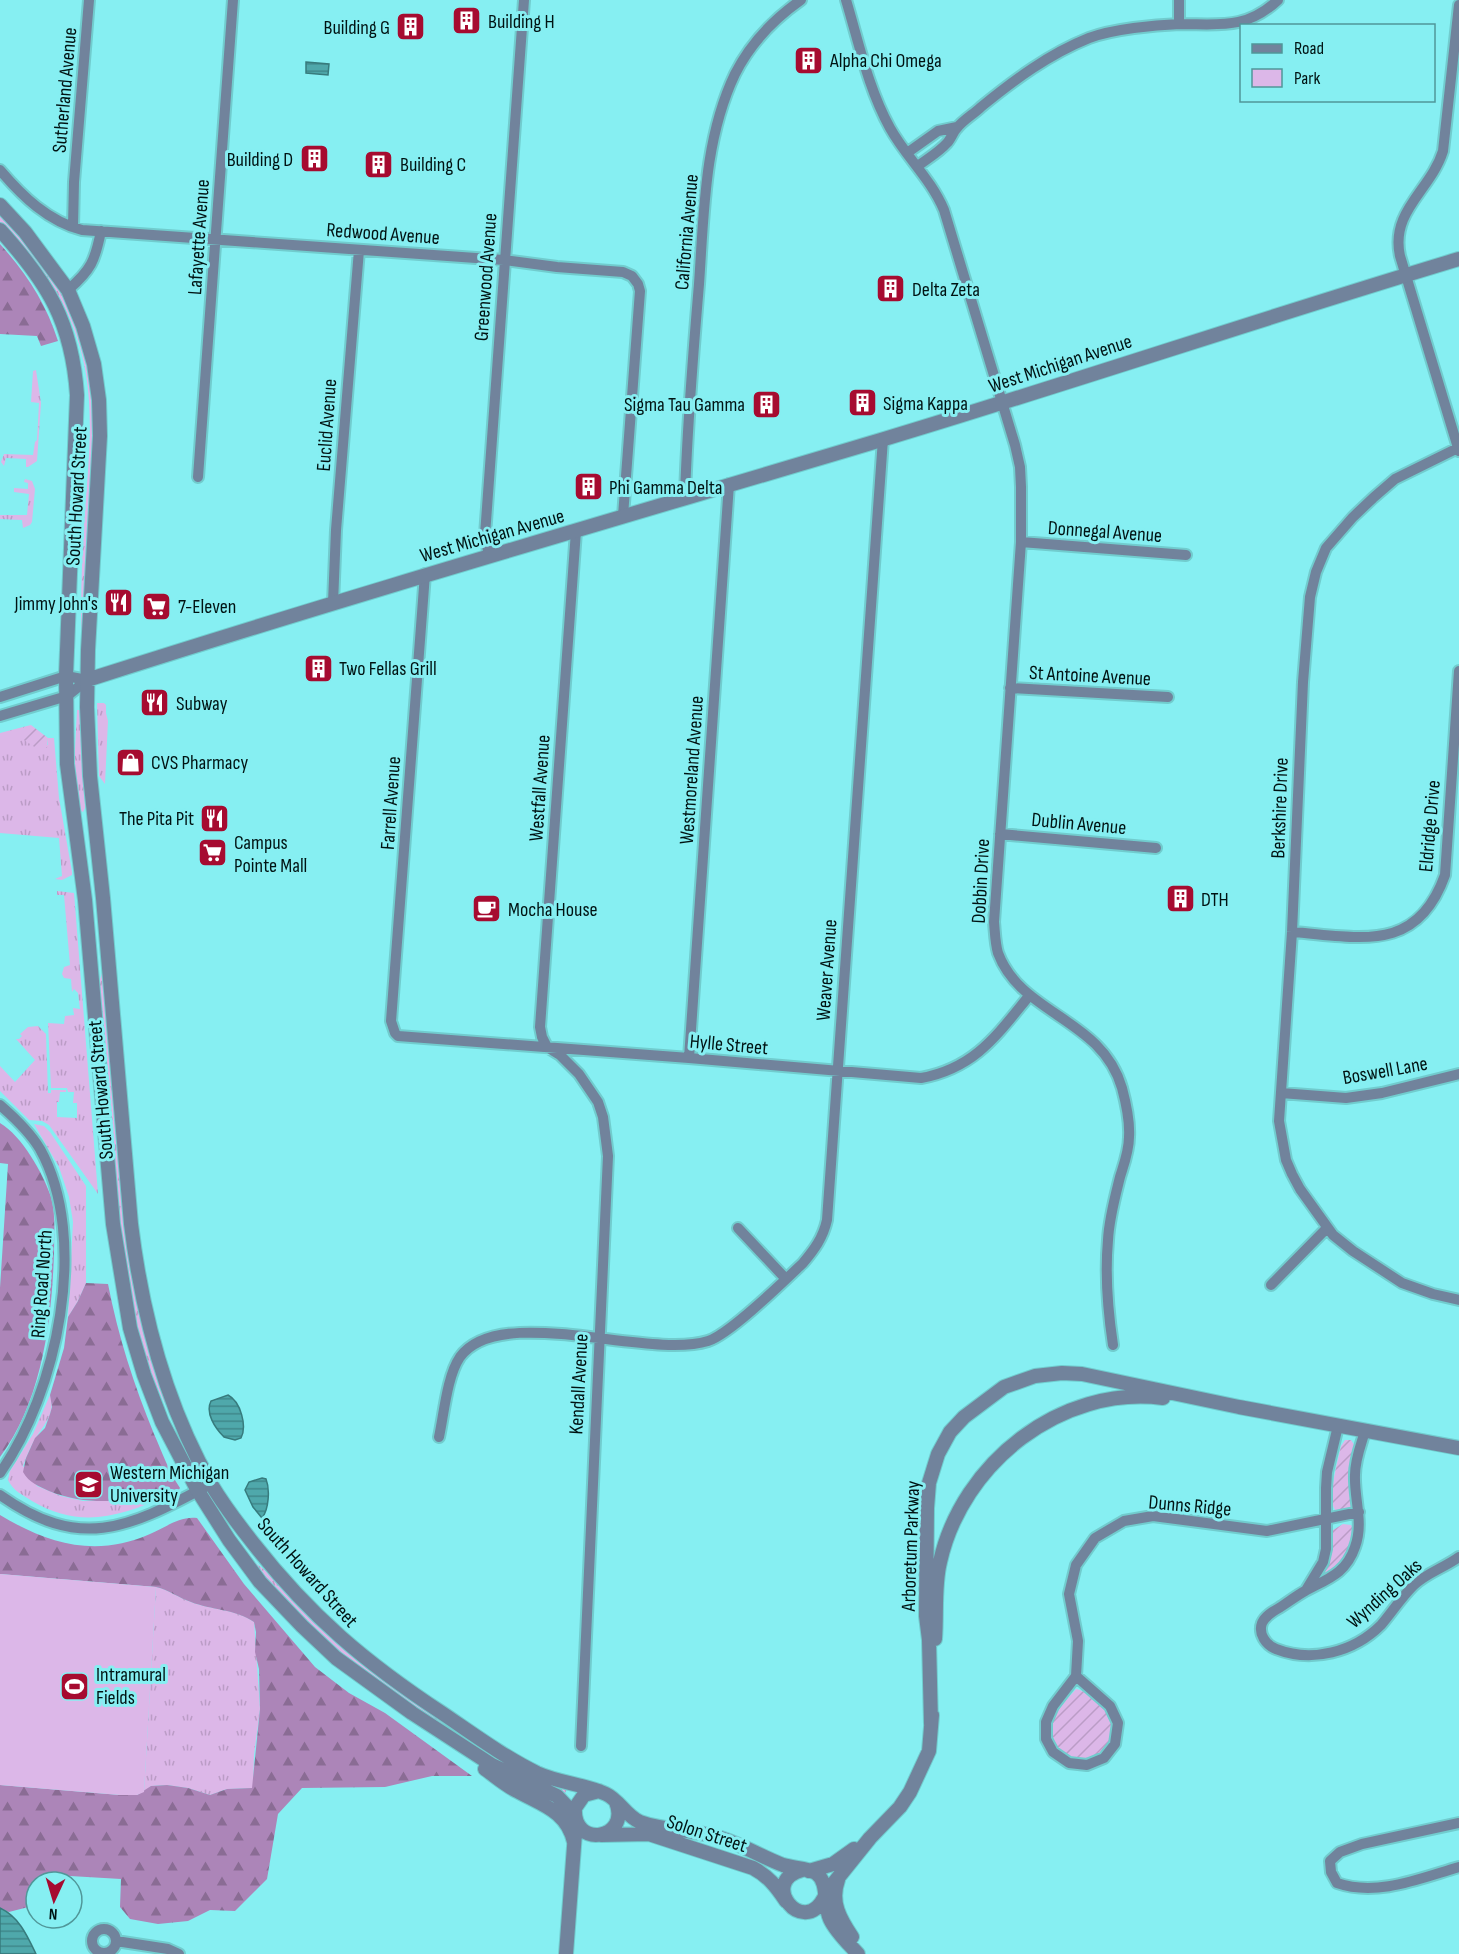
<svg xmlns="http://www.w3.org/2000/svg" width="1459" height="1954" font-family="'Sofia Sans Condensed',sans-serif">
  <defs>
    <pattern id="grass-tufts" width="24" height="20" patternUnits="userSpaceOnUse" patternTransform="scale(1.5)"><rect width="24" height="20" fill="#dcb7e8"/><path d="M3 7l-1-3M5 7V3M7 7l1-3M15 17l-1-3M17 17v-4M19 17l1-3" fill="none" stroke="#bb9cc6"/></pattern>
    <pattern id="forest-firs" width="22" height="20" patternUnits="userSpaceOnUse" patternTransform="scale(1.5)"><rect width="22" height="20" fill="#ac85b8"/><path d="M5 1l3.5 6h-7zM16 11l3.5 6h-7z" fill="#8a6c94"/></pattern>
    <pattern id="garden-furrows" width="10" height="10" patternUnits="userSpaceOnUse" patternTransform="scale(1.5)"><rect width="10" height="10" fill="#dcb7e8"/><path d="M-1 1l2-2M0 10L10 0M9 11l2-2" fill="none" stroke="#bb9cc6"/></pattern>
    <pattern id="water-rules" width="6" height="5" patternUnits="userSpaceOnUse" patternTransform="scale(1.5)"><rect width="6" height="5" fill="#4fa8ab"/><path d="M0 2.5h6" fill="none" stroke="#3f888a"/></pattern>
  </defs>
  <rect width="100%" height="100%" fill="#86eff2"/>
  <path fill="url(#grass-tufts)" d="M 0,214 L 36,254 L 65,296 L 79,328 L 94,396 L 93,462 L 87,532 L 84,648 L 81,648 C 81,607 81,566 84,525 C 90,437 102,367 53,286 C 39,263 18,243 0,223 Z
    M 36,370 L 41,403 L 37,461 L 28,467 L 26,467 L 26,459 L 6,458 L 4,466 L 1,462 L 4,454 L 33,455 L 35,442 L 37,440 L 39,403 L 31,402 L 33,371 Z
    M 25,479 L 32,481 L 35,489 L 32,522 L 30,525 L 23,528 L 22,520 L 0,519 L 0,515 L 27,515 L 29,494 L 14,492 L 14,488 L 28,489 L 28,483 L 24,482 Z
    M 97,703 L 104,703 L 106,705 L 106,713 L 108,721 L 105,784 L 99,776 Z
    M 77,710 L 80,710 L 85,808 L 83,812 L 79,810 L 74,769 Z
    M 23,727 L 27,741 L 33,745 L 48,745 L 48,738 L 54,738 L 59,798 L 72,872 L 72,875 L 62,880 L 55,879 L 62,876 L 59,838 L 0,833 L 0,733 Z
    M 57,891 L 74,893 L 98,1194 L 49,1125 L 42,1121 L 29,1120 L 0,1091 L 0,1066 L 15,1082 L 35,1060 L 16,1039 L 19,1039 L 22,1036 L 20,1034 L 28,1027 L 38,1026 L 46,1034 L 48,1093 L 51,1093 L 51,1090 L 66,1090 L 66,1092 L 60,1092 L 59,1102 L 57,1102 L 57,1117 L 77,1118 L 77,1103 L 73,1103 L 74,1092 L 68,1092 L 67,1088 L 51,1088 L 48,1023 L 64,1024 L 65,1016 L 74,1015 L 73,1008 L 80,1009 L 78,993 L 74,989 L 72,992 L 71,979 L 64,978 L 62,974 L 64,967 L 70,965 L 64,895 L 57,895 Z
    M 102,973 L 125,1230 L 132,1279 L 149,1351 L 172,1416 C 126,1338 120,1240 113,1152 C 108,1095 104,1039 99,983 Z
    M 34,1124 L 44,1126 L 50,1132 L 86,1186 L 86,1283 L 78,1301 L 68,1317 L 73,1222 L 69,1197 L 59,1167 Z
    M 50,1395 C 56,1413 44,1425 35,1439 C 30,1448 26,1457 23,1466 L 37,1486 L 61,1496 L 83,1501 L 118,1501 L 166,1496 C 120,1517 79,1529 32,1501 C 23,1495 13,1491 8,1480 L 10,1471 L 33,1434 Z
    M 228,1526 L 253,1561 L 267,1572 L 328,1635 L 365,1667 L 461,1733 L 567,1789 L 564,1795 C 545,1785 525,1777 506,1767 C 485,1755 465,1740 444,1727 C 361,1674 280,1612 228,1526 Z
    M 156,1587 C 169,1590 179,1598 191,1602 C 211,1610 236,1609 254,1622 L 260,1709 L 254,1755 L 253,1788 L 227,1789 L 210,1795 L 188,1788 L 167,1785 L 151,1786 L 144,1792 Z"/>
  <path fill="url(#forest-firs)" d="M 0,244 C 26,273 46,303 58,341 L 41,346 L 37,336 L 0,334 Z
    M 0,1123 C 22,1136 43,1173 51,1197 C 56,1215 54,1234 54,1252 C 52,1320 42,1401 0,1457 L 0,1288 L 8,1164 L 0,1163 Z
    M 86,1283 L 108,1284 C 118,1336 134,1385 154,1434 C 162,1452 169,1472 180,1488 L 175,1495 C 130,1498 94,1509 49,1491 C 39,1486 29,1483 23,1472 L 26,1458 L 35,1438 L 45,1428 L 50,1414 L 52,1407 L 50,1395 L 64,1348 L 68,1317 L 78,1301 Z
    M 0,1515 C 48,1544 96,1558 150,1534 C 167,1527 179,1516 197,1518 L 244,1584 L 315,1667 L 349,1693 L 385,1713 L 472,1776 L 432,1776 L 385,1787 L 302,1788 L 278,1814 L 267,1879 L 235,1911 L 210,1910 L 188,1921 L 158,1924 L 130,1919 L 120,1907 L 121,1879 L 70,1876 L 67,1882 L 36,1882 L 36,1905 L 9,1912 L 0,1908 L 0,1785 L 120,1795 L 137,1795 L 151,1786 L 167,1785 L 188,1788 L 210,1795 L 227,1789 L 252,1788 L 260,1709 L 259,1669 L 255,1652 L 256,1632 L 254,1622 C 235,1609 211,1610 191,1602 C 179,1598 169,1590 156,1587 L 0,1574 Z"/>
  <path fill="#dcb7e8" d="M 0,1574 L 156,1587 L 144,1792 L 137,1795 L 120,1795 L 0,1785 Z"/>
  <path fill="url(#garden-furrows)" d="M 31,725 L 48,738 L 47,748 L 36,748 L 24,740 L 23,727 Z
    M 1345,1440 L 1351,1440 L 1355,1446 L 1351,1470 L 1352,1507 L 1348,1510 L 1336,1511 C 1326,1502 1338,1460 1341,1446 Z
    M 1343,1524 L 1351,1525 L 1355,1530 C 1347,1559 1343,1564 1319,1581 L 1330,1560 L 1333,1530 Z
    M 1076,1689 C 1083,1689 1101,1704 1106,1709 C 1111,1715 1114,1724 1113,1731 C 1108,1777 1040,1761 1054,1719 C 1058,1708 1069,1697 1076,1689 Z"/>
  <path fill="url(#water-rules)" stroke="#377b7d" stroke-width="1.5" d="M 306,62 L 329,64 L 328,75 L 306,73 Z
    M 228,1395 C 241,1402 247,1426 241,1438 L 235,1440 L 224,1437 C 215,1428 205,1413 211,1401 Z
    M 262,1478 L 266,1479 C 270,1489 269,1509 262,1518 L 253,1507 L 245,1490 L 249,1482 Z
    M 0,1908 C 19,1917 27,1935 36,1954 L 0,1954 Z"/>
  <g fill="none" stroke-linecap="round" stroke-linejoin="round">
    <defs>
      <path id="minor" d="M 846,0 C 859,43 868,88 890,128 C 906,157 931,179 944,210 L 1015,445 L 1020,467 L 1021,487 L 1021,542 L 994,922 C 995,932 995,943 998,953 C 1021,1015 1102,1018 1122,1088 C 1126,1103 1130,1122 1129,1137 C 1129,1151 1124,1164 1120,1177 C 1115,1197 1109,1219 1108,1240 C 1105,1273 1108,1312 1113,1345
        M 1459,5 L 1443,151 C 1431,190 1390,211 1400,256 L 1459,451
        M 1179,24 L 1179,0
        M 907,153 L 938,131 L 957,127
        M 918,166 C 927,159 939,152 947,143 C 951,139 953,132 957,128 C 963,120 974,114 981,107 C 1014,80 1049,54 1089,38 C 1113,29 1154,25 1180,24 C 1219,24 1246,30 1278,0
        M 0,170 C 23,197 48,221 82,230 L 504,260 L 557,267 L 623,272 L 632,276 L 638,284 L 640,291 L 623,516
        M 73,227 L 74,182 L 89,0
        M 68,290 C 91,270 95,261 101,231
        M 1458,448 L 1395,479 L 1373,498 L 1353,517 L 1326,548 L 1316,572 L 1310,597 L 1303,682 L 1292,932 L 1279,1121 L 1286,1160 L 1292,1174 L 1300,1189 L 1333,1235 L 1353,1251 L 1402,1283 L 1433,1294 L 1459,1300
        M 198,477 L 233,0
        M 685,497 C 687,426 693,355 699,284 C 704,214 704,139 735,74 C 750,44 774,19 801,0
        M 576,531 L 540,1027 L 542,1037 L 547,1047 L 560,1055 L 579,1074 L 598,1102 L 603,1117 L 608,1156 L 581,1746
        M 1021,542 L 1186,555
        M 489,556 L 485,535 L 524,0
        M 425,574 L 391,1021 L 395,1033 L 398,1036 L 689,1058 L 921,1078 C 975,1068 997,1035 1029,996
        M 333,603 L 336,530 L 359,250
        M 1010,688 L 1168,697
        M 0,697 L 66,676 L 87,680
        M 0,716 L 67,696 L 87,680
        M 1000,834 L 1156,848
        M 1292,932 C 1360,937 1417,954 1445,875 L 1459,671
        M 689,1058 L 729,484
        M 1281,1093 L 1346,1098 L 1382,1093 L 1459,1074
        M 0,1105 C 15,1118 30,1132 40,1149 C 90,1239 57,1393 0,1473
        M 738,1228 L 786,1279
        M 1271,1285 L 1327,1228
        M 1365,1431 C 1361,1445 1355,1459 1355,1475 C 1354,1499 1364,1523 1355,1547 C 1346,1574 1327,1579 1305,1591 C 1296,1596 1287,1603 1279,1608 C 1272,1612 1265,1616 1262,1623 C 1258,1634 1266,1645 1276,1649 C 1312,1663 1354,1652 1381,1625 C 1392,1612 1401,1598 1413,1586 C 1426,1573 1444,1568 1459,1557
        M 439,1437 C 444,1414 447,1376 460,1357 C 500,1302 647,1360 708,1341 C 730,1334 783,1282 803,1263 C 814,1250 823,1238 827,1220 L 883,439
        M 0,1495 C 79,1551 127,1529 205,1487
        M 1306,1590 L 1323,1562 L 1326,1549 L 1326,1488 L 1327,1472 L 1338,1426
        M 1076,1676 L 1110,1706 L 1118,1723 L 1115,1744 L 1104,1758 L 1087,1765 L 1069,1763 L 1053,1752 L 1046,1739 L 1046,1722 L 1053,1706 L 1076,1676 L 1078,1641 L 1069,1594 L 1076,1565 L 1095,1538 L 1124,1521 L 1153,1516 L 1267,1531 L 1359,1512
        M 1459,1823 L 1362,1844 L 1340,1852 L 1330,1861 L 1331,1872 L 1337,1883 C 1377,1897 1421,1878 1459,1867
        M92 1941a12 12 0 1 1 24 0a12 12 0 1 1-24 0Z
        M 116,1941 L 168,1949 L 179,1954"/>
      <path id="tertiary" d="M 0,205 L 25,232 L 68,290 L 83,326 L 94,364 L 99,400 L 100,436 L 88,650 L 87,707 L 90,776 L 103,898 L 131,1224 C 142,1314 166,1405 211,1484 C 223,1504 238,1524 253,1543 C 310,1616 366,1663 442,1713 C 473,1734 504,1757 537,1773 C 559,1783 584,1784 606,1794 C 619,1800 626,1816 640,1822 C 664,1831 692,1829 717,1837 C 740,1843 761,1857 783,1865 C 793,1868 807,1868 816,1873 C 829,1882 823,1904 830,1919 C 836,1932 848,1943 858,1954
        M 0,230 C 48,283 72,322 77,395 L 66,676 L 67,764 L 85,900 L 113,1224 L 130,1328 L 144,1375 L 162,1422 L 198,1491 L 229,1540 L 260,1582 L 302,1626 L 336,1658 L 412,1713 L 492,1765 L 557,1796 L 575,1815
        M 87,680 C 350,596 616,519 881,440 C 1074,382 1266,317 1459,259
        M 935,1639 C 937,1614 934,1586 940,1562 C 962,1463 1061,1385 1163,1398
        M 931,1724 L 929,1640 L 926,1616 L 927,1508 L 929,1483 L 938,1454 L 950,1432 L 964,1417 L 1004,1387 L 1035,1376 L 1062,1373 L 1082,1374 L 1239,1407 L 1459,1448
        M 485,1769 C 495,1776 505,1785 517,1791 C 542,1805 567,1811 574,1842
        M 599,1791 L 584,1795 L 575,1808 C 572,1849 631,1840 616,1802
        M 601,1835 L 649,1834 L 753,1868 C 768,1876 776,1886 786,1901
        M 802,1870 C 758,1882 803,1938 824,1898
        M 809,1871 L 833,1864 L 854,1849
        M 838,1880 C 830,1902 840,1919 852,1937
        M 825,1894 L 870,1838 L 900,1807 L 910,1792 L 929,1751 L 932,1715
        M 566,1954 L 575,1833"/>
    </defs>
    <use href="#minor" stroke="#71ccce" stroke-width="14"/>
    <use href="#tertiary" stroke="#71ccce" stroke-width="16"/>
    <use href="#minor" stroke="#71839c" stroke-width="10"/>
    <use href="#tertiary" stroke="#71839c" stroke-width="14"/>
  </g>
  <defs>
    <symbol id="building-square" viewBox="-11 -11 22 22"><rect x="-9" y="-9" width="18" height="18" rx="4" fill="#a60b30" stroke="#86eff2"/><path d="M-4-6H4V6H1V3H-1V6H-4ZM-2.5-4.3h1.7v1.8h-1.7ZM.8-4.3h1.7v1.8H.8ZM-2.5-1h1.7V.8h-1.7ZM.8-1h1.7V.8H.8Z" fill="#fff"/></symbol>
    <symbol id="restaurant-square" viewBox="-11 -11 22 22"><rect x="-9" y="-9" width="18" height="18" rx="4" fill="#a60b30" stroke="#86eff2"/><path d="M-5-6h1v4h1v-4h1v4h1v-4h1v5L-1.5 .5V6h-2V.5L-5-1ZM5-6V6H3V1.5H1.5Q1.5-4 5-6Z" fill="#fff"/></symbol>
    <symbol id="supermarket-square" viewBox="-11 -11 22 22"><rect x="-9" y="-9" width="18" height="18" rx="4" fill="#a60b30" stroke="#86eff2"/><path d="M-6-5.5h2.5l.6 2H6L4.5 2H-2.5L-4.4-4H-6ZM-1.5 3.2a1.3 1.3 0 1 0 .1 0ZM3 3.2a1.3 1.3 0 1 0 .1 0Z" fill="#fff"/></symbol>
    <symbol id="shop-square" viewBox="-11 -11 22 22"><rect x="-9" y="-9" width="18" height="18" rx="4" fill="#a60b30" stroke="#86eff2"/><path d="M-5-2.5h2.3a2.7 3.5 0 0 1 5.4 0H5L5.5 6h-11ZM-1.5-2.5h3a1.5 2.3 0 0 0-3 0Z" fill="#fff"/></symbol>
    <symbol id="cafe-square" viewBox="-11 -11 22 22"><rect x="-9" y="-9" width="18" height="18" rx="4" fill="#a60b30" stroke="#86eff2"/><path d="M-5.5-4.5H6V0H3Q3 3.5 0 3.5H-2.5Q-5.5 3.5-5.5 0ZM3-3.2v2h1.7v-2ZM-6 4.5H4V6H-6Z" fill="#fff"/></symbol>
    <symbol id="university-square" viewBox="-11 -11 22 22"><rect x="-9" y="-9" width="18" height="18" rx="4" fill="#a60b30" stroke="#86eff2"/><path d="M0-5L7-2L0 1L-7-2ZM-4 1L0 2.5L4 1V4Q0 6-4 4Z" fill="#fff"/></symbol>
    <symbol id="stadium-square" viewBox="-11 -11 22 22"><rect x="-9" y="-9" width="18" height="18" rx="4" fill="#a60b30" stroke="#86eff2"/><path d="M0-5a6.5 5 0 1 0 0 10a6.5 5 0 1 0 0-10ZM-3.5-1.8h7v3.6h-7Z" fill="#fff"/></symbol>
  </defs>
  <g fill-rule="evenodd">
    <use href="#building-square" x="450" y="4" width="33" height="33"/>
    <use href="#building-square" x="394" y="10" width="33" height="33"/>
    <use href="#building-square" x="792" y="44" width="33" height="33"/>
    <use href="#building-square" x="298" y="142" width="33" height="33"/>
    <use href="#building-square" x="362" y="148" width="33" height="33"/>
    <use href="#building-square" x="874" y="272" width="33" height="33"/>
    <use href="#building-square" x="846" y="386" width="33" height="33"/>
    <use href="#building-square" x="750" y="388" width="33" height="33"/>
    <use href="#building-square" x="572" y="470" width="33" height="33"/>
    <use href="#restaurant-square" x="102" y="586" width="33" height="33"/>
    <use href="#supermarket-square" x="140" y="590" width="33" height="33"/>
    <use href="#building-square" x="302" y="652" width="33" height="33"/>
    <use href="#restaurant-square" x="138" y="686" width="33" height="33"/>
    <use href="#shop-square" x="114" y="746" width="33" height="33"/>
    <use href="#restaurant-square" x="198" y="802" width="33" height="33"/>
    <use href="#supermarket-square" x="196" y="836" width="33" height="33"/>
    <use href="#building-square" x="1164" y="882" width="33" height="33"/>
    <use href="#cafe-square" x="470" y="892" width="33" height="33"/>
    <use href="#university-square" x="72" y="1468" width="33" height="33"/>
    <use href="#stadium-square" x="58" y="1670" width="33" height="33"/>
  </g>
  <g text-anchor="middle" stroke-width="6" stroke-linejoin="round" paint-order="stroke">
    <g font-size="20" fill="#001313" stroke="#86eff2" text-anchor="start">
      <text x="488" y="28">Building H</text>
      <text x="390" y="34" text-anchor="end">Building G</text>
      <text x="830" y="67">Alpha Chi Omega</text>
      <text x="293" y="166" text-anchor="end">Building D</text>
      <text x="400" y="171">Building C</text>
      <text x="912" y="296">Delta Zeta</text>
      <text x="883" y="410">Sigma Kappa</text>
      <text x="745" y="411" text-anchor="end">Sigma Tau Gamma</text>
      <text x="609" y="494">Phi Gamma Delta</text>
      <text x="98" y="610" text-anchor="end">Jimmy John's</text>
      <text x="178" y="613">7-Eleven</text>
      <text x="339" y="675">Two Fellas Grill</text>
      <text x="176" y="710">Subway</text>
      <text x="151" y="769">CVS Pharmacy</text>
      <text x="194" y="825" text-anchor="end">The Pita Pit</text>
      <text x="234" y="849">Campus<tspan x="234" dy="23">Pointe Mall</tspan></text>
      <text x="1201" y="906">DTH</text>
      <text x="508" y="916">Mocha House</text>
      <text x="110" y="1479">Western Michigan<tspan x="110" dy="23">University</tspan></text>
      <text x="96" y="1681">Intramural<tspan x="96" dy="23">Fields</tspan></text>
    </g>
    <g font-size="20" fill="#001313" stroke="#86eff2">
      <text transform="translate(64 90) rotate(-85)" y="7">Sutherland Avenue</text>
      <text transform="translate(686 232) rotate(-85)" y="7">California Avenue</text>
      <text transform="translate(383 233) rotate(4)" y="7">Redwood Avenue</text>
      <text transform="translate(198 237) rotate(-86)" y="7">Lafayette Avenue</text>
      <text transform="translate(485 277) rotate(-86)" y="7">Greenwood Avenue</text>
      <text transform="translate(1060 363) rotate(-18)" y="7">West Michigan Avenue</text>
      <text transform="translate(326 425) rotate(-86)" y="7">Euclid Avenue</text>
      <text transform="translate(76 496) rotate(-87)" y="7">South Howard Street</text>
      <text transform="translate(1105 531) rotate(4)" y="7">Donnegal Avenue</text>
      <text transform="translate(492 535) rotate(-16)" y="7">West Michigan Avenue</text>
      <text transform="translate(1090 675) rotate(3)" y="7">St Antoine Avenue</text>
      <text transform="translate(691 770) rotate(-86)" y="7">Westmoreland Avenue</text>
      <text transform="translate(539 788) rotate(-86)" y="7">Westfall Avenue</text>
      <text transform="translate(390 803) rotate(-86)" y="7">Farrell Avenue</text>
      <text transform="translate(1279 808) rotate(-88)" y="7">Berkshire Drive</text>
      <text transform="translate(1079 823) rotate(5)" y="7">Dublin Avenue</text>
      <text transform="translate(1429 826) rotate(-85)" y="7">Eldridge Drive</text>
      <text transform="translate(980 881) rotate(-87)" y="7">Dobbin Drive</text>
      <text transform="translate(826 970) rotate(-86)" y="7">Weaver Avenue</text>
      <text transform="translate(729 1044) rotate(5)" y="7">Hylle Street</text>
      <text transform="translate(1385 1070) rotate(-10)" y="7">Boswell Lane</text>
      <text transform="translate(100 1090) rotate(-95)" y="7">South Howard Street</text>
      <text transform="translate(41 1284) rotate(-86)" y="7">Ring Road North</text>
      <text transform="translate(578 1384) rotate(-87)" y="7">Kendall Avenue</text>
      <text transform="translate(1190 1505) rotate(5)" y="7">Dunns Ridge</text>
      <text transform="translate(910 1546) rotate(-88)" y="7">Arboretum Parkway</text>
      <text transform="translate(308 1572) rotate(48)" y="7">South Howard Street</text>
      <text transform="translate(1384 1593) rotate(-42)" y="7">Wynding Oaks</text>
      <text transform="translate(707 1833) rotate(18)" y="7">Solon Street</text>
    </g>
  </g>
  <rect x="1240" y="24" width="195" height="78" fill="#86eff2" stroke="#509799" stroke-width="1.5"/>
  <rect x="1252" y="44" width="30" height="9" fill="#71839c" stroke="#509799" stroke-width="1.5"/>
  <text x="1294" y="54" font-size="18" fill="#001313">Road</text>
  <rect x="1252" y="69" width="30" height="18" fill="#dcb7e8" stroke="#509799" stroke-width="1.5"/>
  <text x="1294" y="84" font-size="18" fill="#001313">Park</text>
  <g transform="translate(54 1900) rotate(184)"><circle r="28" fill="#86eff2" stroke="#509799" stroke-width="1.5"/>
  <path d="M0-4.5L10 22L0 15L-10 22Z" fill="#a60b30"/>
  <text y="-9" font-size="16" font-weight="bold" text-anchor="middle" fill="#001313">N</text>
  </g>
</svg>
